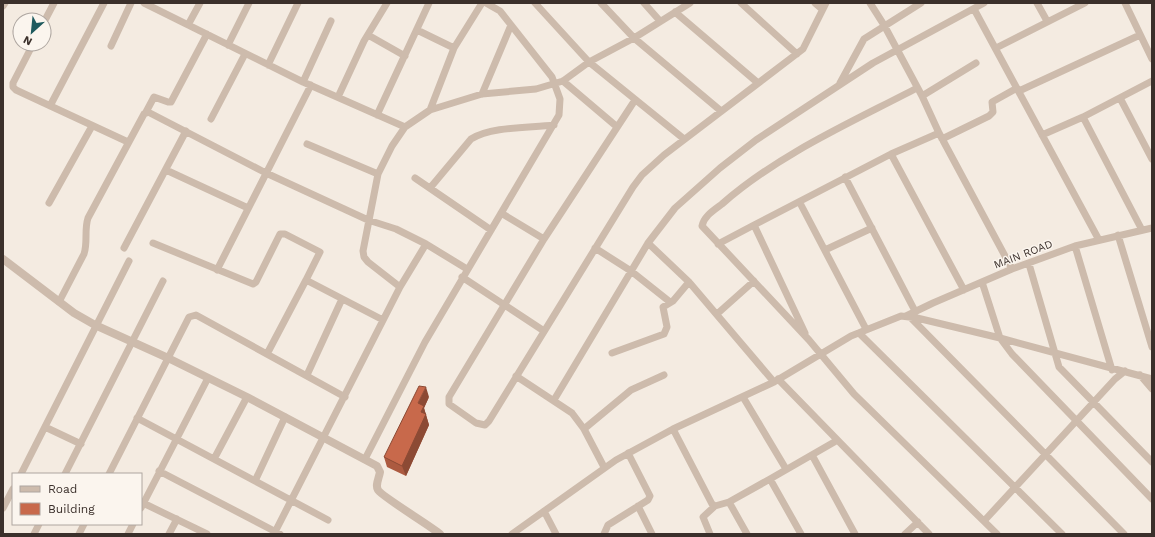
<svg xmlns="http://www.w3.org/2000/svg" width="1155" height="537" font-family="'Work Sans',sans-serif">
  <rect width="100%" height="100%" fill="#f4ebe1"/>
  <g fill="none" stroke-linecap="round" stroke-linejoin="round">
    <path stroke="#cdbbac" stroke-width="7" d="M 144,3 L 303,82 L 405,127
      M 535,3 L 589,62 L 684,139
      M 601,3 L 634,38 L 721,111
      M 644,3 L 660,21
      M 741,3 L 797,54
      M 815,3 L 822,9
      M 870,3 L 884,25 L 922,96 L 939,133 L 1012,269
      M 1037,3 L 1047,21
      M 1125,3 L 1152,59
      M 3,6 L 5,3
      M 974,9 L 1099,240
      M 675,12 L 758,83
      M 44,22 L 54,3
      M 188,25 L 200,3
      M 417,30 L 454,48
      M 368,35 L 405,56
      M 33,44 L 13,83 L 13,87 L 16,90 L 128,142
      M 228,45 L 249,3
      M 111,46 L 131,3
      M 996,48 L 1085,3
      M 268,65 L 298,3
      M 563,81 L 616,126
      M 303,82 L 331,21
      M 840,83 L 864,39 L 921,3
      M 917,88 C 850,123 779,154 722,204 C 714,210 704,216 702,226 L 809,340 L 854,394 L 997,534
      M 1019,91 L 1140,35
      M 482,94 L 511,25
      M 922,96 L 976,63
      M 338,97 L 364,41 L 387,3
      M 1120,98 L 1152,159
      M 635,100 L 544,239 L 449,397 L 449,404 L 476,423 L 485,425 L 489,421 L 633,187 L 642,175 L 664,155 L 803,49 L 826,3
      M 50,106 L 104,3
      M 430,110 L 454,48 L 482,3
      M 146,112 L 154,97 L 168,102 L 171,102 L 207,34
      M 377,115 L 429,3
      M 211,119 L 245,54
      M 1042,135 L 1083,117
      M 942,139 L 989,116 L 993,112 L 992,102 L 1017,88
      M 307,144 L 378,174
      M 891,154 L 964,290
      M 166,170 L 248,208
      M 845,177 L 915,311
      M 415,178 L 491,230
      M 430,188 L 471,139 C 492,126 530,128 554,125
      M 49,203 L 92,126
      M 800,203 L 866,329
      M 501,213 L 544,239
      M 1142,230 L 1083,117 L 1152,81
      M 1118,235 L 1152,347
      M 153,243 L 253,284 L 256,282 L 280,234 L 285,234 L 320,252 L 306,280
      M 648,243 L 689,282 L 774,382
      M 718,244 L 754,225
      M 1075,246 L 1112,370
      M 124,248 L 186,131
      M 595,248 L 631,271 L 670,302
      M 825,250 L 872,228
      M 1029,264 L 1059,367 L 1152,462
      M 217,270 L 311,85
      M 462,277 L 544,331
      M 982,282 L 1000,338 L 1012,354 L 1152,499
      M 400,287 L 368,262 L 364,257 L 363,251 L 378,174 L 392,146 L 405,127 L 430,110 L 482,94 L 536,89 L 563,81 L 589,62 L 634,38 L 690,3
      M 59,302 L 84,254 C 88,242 84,230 88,218 L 144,114 L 148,112 L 266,173 L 368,220 L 396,229 L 426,244
      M 717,314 L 754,281
      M 906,316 L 933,303 L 1012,269 L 1075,246 L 1152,228
      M 910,317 L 1124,534
      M 805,333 L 754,225 L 891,154 L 939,133
      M 859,333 L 1062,534
      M 612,353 L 664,334 L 667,327 L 663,307 L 673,301 L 689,282
      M 267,354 L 306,280 L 383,320
      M 307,375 L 342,299
      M 1140,375 L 1152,389
      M 516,376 L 572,413 L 584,429 L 604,467
      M 778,379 L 929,534
      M 743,397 L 786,469
      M 554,400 L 648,243 L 675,208 L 720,168 L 756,140 L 873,63 L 984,3
      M 137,418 L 328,520
      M 45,427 L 81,444
      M 584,429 L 631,390 L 664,375
      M 673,429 L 712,504 L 715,506 L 729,502 L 770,479 L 836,441
      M 812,455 L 855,534
      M 214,459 L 247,397
      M 365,459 L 425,342 L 559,115 L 560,99 L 552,77 L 500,11 L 486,3
      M 159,471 L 280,534
      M 21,474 L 129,261
      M 65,474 L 163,281
      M 109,474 L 189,317 L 196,315 L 345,397
      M 770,479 L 801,534
      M 255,481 L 285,417
      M 729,502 L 747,534
      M 143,503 L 207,534
      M 638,506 L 652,534
      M 3,508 L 13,489
      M 141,508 L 208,378
      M 544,511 L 556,534
      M 984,521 L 1115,379 L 1125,371
      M 34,534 L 39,524
      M 79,534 L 84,524
      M 128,534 L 133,524
      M 169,534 L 177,519
      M 274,534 L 400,287 L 426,244 L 467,269
      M 512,534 L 616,460 L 673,429 L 774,382 L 851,336 L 901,316 L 917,318 L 1000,338 L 1152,379
      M 604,534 L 608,525 L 648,500 L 650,496 L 628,453
      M 710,534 L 703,517 L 715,506
      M 905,534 L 918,522"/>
    <path stroke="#cdbbac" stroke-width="8" d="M 3,259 L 74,313 L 95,325 L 168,358 L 247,397 L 377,466 L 380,472 C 379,478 375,485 378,490 C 381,496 431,526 440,534"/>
  </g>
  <path fill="#ac5a40" d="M 429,397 L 424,408 L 429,425 L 406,476 L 387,467 L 384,457 Z"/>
  <path fill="#8c4a34" d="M 426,387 L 429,397 L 424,408 L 429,425 L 406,476 L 402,466 L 418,403 Z"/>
  <path fill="#c8694b" stroke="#8c4a34" d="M 419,386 L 426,387 L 418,403 L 424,406 L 421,412 L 426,414 L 402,466 L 384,457 Z"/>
  <g text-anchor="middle" stroke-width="3" stroke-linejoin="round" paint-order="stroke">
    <g font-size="11" fill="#3b302b" stroke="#fbf5ee">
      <text transform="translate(1023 254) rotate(-21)" y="4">MAIN ROAD</text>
    </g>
  </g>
  <rect width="1155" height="537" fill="none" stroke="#3b302b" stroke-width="8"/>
  <rect x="12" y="473" width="130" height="52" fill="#fbf5ee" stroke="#aea6a0"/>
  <rect x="20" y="486" width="20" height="6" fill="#cdbbac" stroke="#aea6a0"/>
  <text x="48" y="493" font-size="12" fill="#3b302b">Road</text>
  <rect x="20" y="503" width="20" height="12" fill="#c8694b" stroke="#aea6a0"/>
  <text x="48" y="513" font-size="12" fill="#3b302b">Building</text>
  <g transform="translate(32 32) rotate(207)"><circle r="19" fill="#fbf5ee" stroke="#aea6a0"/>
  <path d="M0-3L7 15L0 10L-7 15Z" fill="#1f5a5e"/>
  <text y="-6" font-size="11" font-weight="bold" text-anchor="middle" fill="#3b302b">N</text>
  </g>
</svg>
